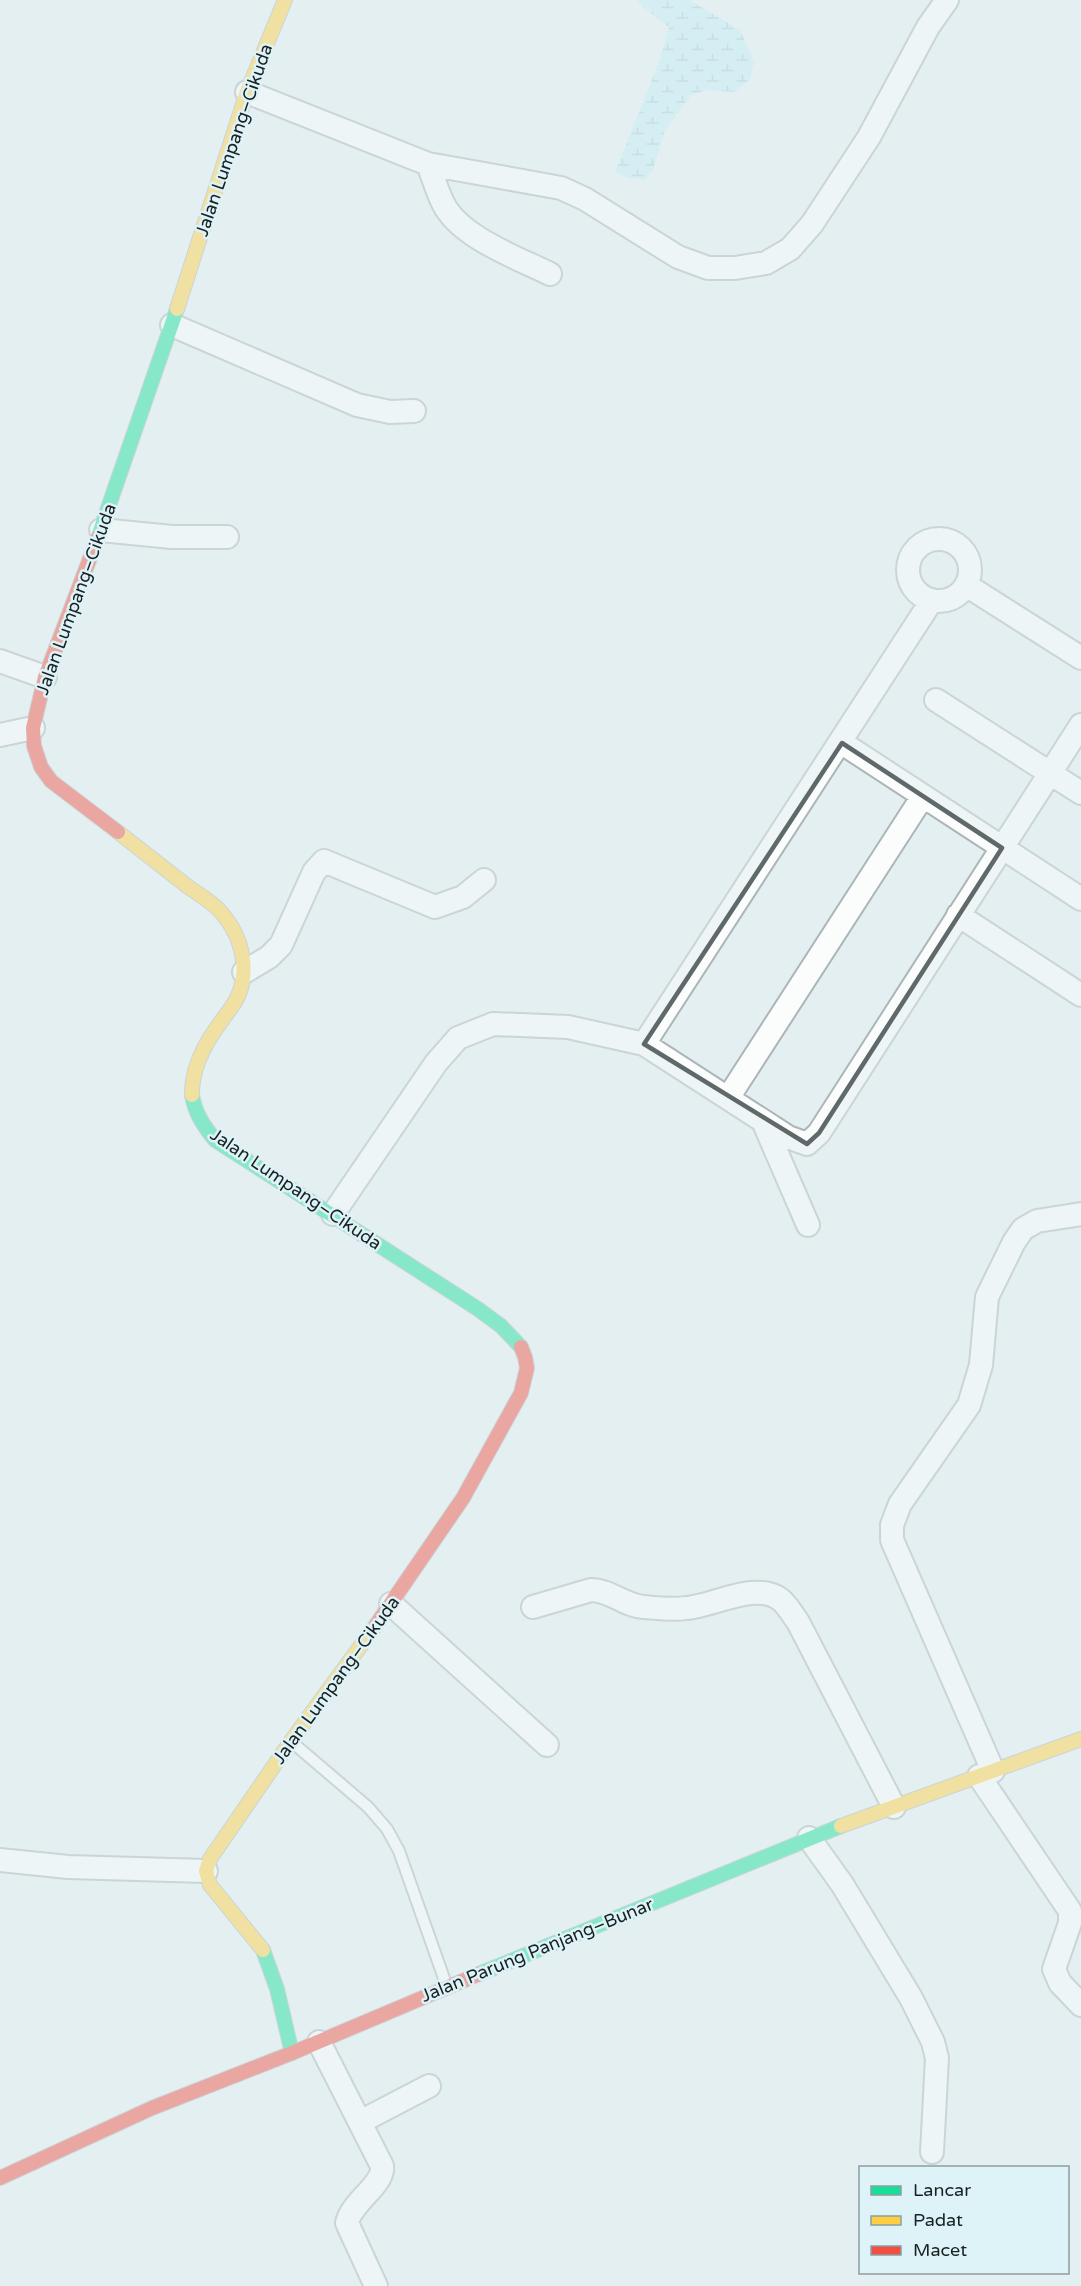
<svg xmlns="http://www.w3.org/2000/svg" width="1081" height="2286" font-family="'Varela Round',sans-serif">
  <defs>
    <pattern id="wetland-marsh" width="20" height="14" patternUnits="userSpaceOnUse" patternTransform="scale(1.5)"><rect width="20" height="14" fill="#c2edf6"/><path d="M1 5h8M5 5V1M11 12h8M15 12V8" fill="none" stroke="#a6cbd3"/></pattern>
  </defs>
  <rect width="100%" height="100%" fill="#e4eff1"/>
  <path fill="url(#wetland-marsh)" d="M 637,0 L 689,0 L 740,30 L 754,62 L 750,79 L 735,92 L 706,90 L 691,95 L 665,130 L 653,170 L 645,179 L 628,178 L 615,172 L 660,60 L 669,27 L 643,7 Z"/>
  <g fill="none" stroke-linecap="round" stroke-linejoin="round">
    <defs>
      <path id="lane" d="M 293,1743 L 368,1807 L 387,1829 L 399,1851 L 446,1984"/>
      <path id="street" d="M 247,92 L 428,164 L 561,188 L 585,199 L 678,257 L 708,268 L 735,268 L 766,263 L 790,249 L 812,224 L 869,137 L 928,27 L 947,0
        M 428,164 C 433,177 437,191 443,203 C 459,237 518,258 550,274
        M 172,325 L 357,405 L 390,412 L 414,411
        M 101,530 L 172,537 L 227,537
        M908 570a31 31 0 1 1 62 0a31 31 0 1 1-62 0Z
        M 966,585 L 1081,658
        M 0,661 L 45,677
        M 936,700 L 1081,793
        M 0,735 L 33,728
        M 842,743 L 1081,899
        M 958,915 L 1081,995
        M 244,972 L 269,957 L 281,945 L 314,872 L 324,861 L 435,907 L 463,897 L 484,880
        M 644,1044 L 932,600
        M 728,1098 L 923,796
        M 763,1121 L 808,1225
        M 333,1214 L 436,1063 L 458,1038 L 493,1024 L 568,1027 L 644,1044 L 788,1137 L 807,1144 L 819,1133 L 1081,725
        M 391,1604 L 547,1745
        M 533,1607 L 591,1590 C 610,1590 625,1606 644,1607 C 657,1608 672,1610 686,1608 C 711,1607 757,1580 781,1600 C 787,1605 793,1615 798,1622 L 894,1807
        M 993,1771 L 892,1540 L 892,1525 L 900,1504 L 969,1405 L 981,1365 L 987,1297 L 1014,1242 L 1023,1229 L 1037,1221 L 1081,1214
        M 979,1776 L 1070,1911 L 1070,1923 L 1054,1969 L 1060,1983 L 1081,2005
        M 809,1838 L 842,1884 L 911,1998 L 933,2042 L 937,2058 L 932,2152
        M 0,1860 L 68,1867 L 206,1871
        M 319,2042 L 382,2166 C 385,2184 351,2202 347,2223 L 376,2286
        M 360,2122 L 429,2086"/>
      <path id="fast" d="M 98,537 L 177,309
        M 192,1095 C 195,1113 203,1125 215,1140 L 478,1309 L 501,1326 L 521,1347
        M 263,1950 L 277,1989 L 292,2053
        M 479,1974 L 841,1826"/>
      <path id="slow" d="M 177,309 L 247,92 L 285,0
        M 118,832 C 141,850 164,868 187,886 C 198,894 211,901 220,911 C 244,938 253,978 231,1008 C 212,1033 191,1062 192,1095
        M 841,1826 L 1081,1739
        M 263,1950 L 210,1885 L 206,1871 L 210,1859 L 291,1741 L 376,1625"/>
      <path id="jam" d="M 98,537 L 45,677 L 33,728 L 34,746 L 41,767 L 51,781 L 118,832
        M 376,1625 L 463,1498 L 521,1393 L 527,1368 L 525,1357 L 521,1347
        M 0,2178 L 152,2108 L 292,2053 L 479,1974"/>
    </defs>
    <use href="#lane" stroke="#acb5b7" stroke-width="14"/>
    <use href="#street" stroke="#acb5b7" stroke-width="26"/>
    <use href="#fast" stroke="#acb5b7" stroke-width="16"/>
    <use href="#slow" stroke="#acb5b7" stroke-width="16"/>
    <use href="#jam" stroke="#acb5b7" stroke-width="16"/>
    <use href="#lane" stroke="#fbfdfd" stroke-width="10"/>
    <use href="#street" stroke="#fbfdfd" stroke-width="22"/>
    <use href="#fast" stroke="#16e098" stroke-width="14"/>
    <use href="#slow" stroke="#ffcf43" stroke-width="14"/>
    <use href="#jam" stroke="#f24e42" stroke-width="14"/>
  </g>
  <path d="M0 0H1081V2286H0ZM 842,743 L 1002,848 L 819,1133 L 807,1144 L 644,1044 Z" fill="#e4eff1" fill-opacity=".55" fill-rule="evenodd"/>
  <path fill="none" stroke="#60696a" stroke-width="4.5" stroke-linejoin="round" d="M 842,743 L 1002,848 L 819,1133 L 807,1144 L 644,1044 Z"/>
  <g text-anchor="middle" stroke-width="5" stroke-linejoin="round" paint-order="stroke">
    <g font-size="18" fill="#192122" stroke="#def3f7">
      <text transform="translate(234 140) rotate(-71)" y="6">Jalan Lumpang–Cikuda</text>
      <text transform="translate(76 599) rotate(-70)" y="6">Jalan Lumpang–Cikuda</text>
      <text transform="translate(296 1189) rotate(34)" y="6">Jalan Lumpang–Cikuda</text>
      <text transform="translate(336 1680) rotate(-54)" y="6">Jalan Lumpang–Cikuda</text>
      <text transform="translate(537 1950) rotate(-22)" y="6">Jalan Parung Panjang–Bunar</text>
    </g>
  </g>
  <rect x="859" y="2166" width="210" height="108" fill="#def3f7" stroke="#8f9fa2" stroke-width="1.5"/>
  <rect x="871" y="2186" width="30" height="9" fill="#16e098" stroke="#8f9fa2" stroke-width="1.5"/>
  <text x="913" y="2196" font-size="18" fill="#192122">Lancar</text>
  <rect x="871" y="2216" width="30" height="9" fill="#ffcf43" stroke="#8f9fa2" stroke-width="1.5"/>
  <text x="913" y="2226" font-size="18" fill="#192122">Padat</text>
  <rect x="871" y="2246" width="30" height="9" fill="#f24e42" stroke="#8f9fa2" stroke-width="1.5"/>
  <text x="913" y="2256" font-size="18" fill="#192122">Macet</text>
</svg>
